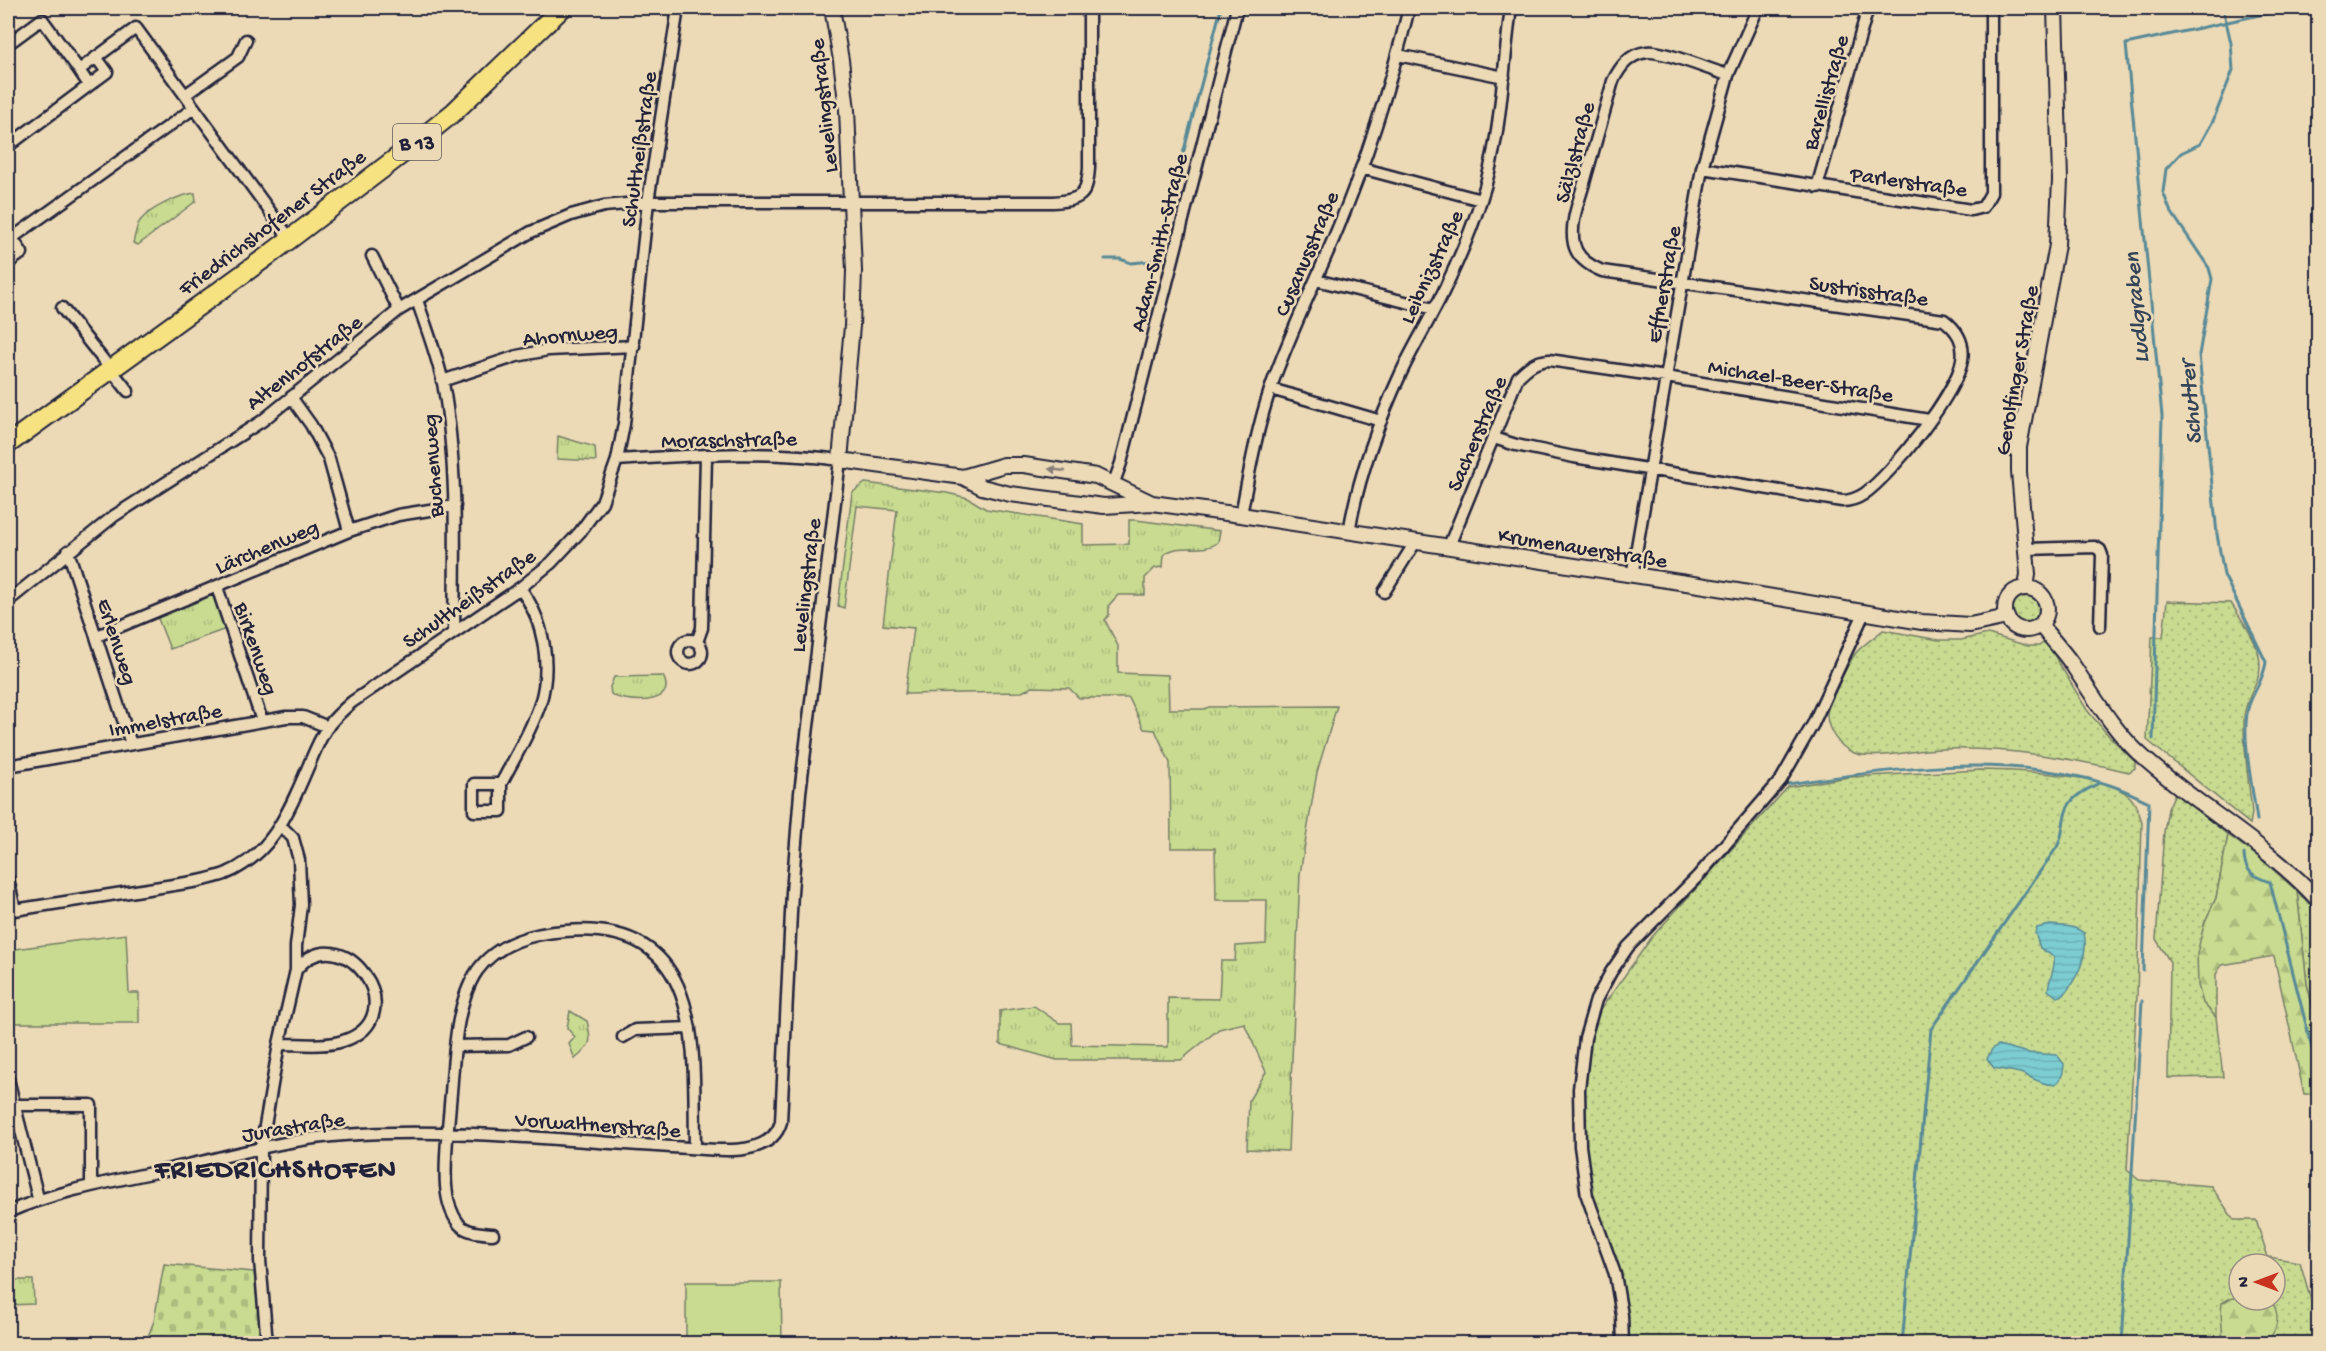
<svg xmlns="http://www.w3.org/2000/svg" width="2326" height="1351" font-family="'Gochi Hand',sans-serif">
  <defs>
    <pattern id="grass-dots" width="8" height="8" patternUnits="userSpaceOnUse" patternTransform="scale(1.5)"><rect width="8" height="8" fill="#c8db90"/><path d="M2 2h.1M6 6h.1" fill="none" stroke="#acbc7d" stroke-width="1.8" stroke-linecap="round"/></pattern>
    <pattern id="forest-firs" width="22" height="20" patternUnits="userSpaceOnUse" patternTransform="scale(1.5)"><rect width="22" height="20" fill="#c8db90"/><path d="M5 1l3.5 6h-7zM16 11l3.5 6h-7z" fill="#acbc7d"/></pattern>
    <pattern id="cemetery-stones" width="16" height="16" patternUnits="userSpaceOnUse" patternTransform="scale(1.5)"><rect width="16" height="16" fill="#c8db90"/><path d="M2 7V4a2 2 0 0 1 4 0v3zM10 15v-3a2 2 0 0 1 4 0v3z" fill="#acbc7d"/></pattern>
    <pattern id="park-tufts" width="24" height="20" patternUnits="userSpaceOnUse" patternTransform="scale(1.5)"><rect width="24" height="20" fill="#c8db90"/><path d="M3 7l-1-3M5 7V3M7 7l1-3M15 17l-1-3M17 17v-4M19 17l1-3" fill="none" stroke="#acbc7d"/></pattern>
    <pattern id="water-rules" width="6" height="5" patternUnits="userSpaceOnUse" patternTransform="scale(1.5)"><rect width="6" height="5" fill="#7ccdd2"/><path d="M0 2.5h6" fill="none" stroke="#6bb0b5"/></pattern>
  </defs>
  <rect width="100%" height="100%" fill="#ecdab7"/>
  <filter id="ink" filterUnits="userSpaceOnUse"><feTurbulence type="fractalNoise" baseFrequency=".0167" numOctaves="2"/><feDisplacementMap in="SourceGraphic" scale="12" xChannelSelector="R" yChannelSelector="G"/><feConvolveMatrix kernelMatrix="1 2 1 2 8 2 1 2 1" color-interpolation-filters="sRGB"/></filter>
  <g filter="url(#ink)">
    <path fill="url(#grass-dots)" stroke="#757e66" stroke-width="1.5" fill-rule="evenodd" d="M2012 608a15 15 0 1 1 30 0a15 15 0 1 1-30 0Z
      M 2167,601 L 2231,603 C 2243,623 2265,649 2259,674 C 2255,688 2245,702 2244,717 C 2243,749 2249,782 2252,813 L 2250,824 L 2147,740 L 2152,637 L 2163,637 Z
      M 1883,630 L 1939,640 L 1961,640 L 1988,634 L 2028,646 L 2039,646 L 2044,642 L 2047,643 L 2087,710 L 2109,736 L 2135,762 L 2135,768 L 2129,772 C 2063,756 1994,745 1925,750 C 1909,752 1866,760 1852,752 C 1839,746 1828,731 1827,716 C 1826,706 1848,664 1855,654 C 1862,645 1874,638 1883,630 Z
      M 1980,770 C 2012,770 2108,774 2130,797 C 2137,804 2139,813 2142,822 L 2137,996 L 2127,1170 L 2139,1180 L 2211,1186 L 2234,1220 L 2256,1220 L 2268,1257 L 2300,1262 L 2318,1324 L 2318,1343 L 1627,1343 L 1586,1169 L 1583,1119 L 1585,1064 L 1593,1020 L 1652,937 L 1788,787 L 1849,777 ZM 2239,1264 L 2275,1264 L 2275,1300 L 2239,1300 Z
      M 2175,793 L 2228,835 L 2216,898 L 2204,924 L 2203,1003 L 2216,1017 L 2223,1077 L 2168,1078 L 2170,962 L 2156,939 L 2164,832 L 2168,809 Z
      M 2297,891 L 2318,913 L 2318,1028 L 2307,984 Z"/>
    <path fill="url(#forest-firs)" stroke="#757e66" stroke-width="1.5" d="M 2228,835 L 2261,859 L 2297,891 L 2307,984 L 2318,1028 L 2318,1094 L 2304,1094 L 2274,956 L 2222,965 L 2216,974 L 2216,1017 L 2203,1003 L 2198,985 L 2197,954 L 2204,924 L 2216,898 Z
      M 2239,1297 L 2239,1300 L 2272,1302 C 2280,1314 2278,1325 2271,1337 L 2273,1343 L 2223,1343 L 2221,1312 L 2222,1303 L 2229,1299 Z"/>
    <path fill="url(#cemetery-stones)" stroke="#757e66" stroke-width="1.5" d="M 164,1264 L 254,1272 L 262,1343 L 145,1344 L 154,1321 Z"/>
    <path fill="url(#park-tufts)" stroke="#757e66" stroke-width="1.5" d="M 195,193 L 196,201 L 138,245 L 133,243 C 135,237 136,226 140,221 C 150,208 179,195 195,193 Z
      M 558,436 L 595,447 L 596,461 L 557,459 Z
      M 865,483 L 947,493 L 968,498 L 986,509 L 1083,524 L 1083,545 L 1129,544 L 1129,520 L 1136,520 L 1220,531 L 1218,542 C 1203,555 1179,541 1164,555 L 1163,567 L 1155,568 L 1145,578 L 1145,595 L 1118,595 L 1109,605 L 1109,615 L 1105,620 L 1118,646 L 1118,673 L 1168,675 L 1169,709 L 1204,709 L 1209,707 L 1337,706 L 1317,772 L 1300,874 L 1288,1151 L 1247,1149 L 1249,1100 L 1266,1072 L 1244,1023 L 1219,1029 L 1181,1060 L 1057,1060 L 1000,1044 L 1000,1011 L 1034,1006 L 1059,1023 L 1071,1023 L 1072,1045 L 1168,1047 L 1168,998 L 1219,999 L 1221,961 L 1235,961 L 1236,946 L 1266,944 L 1267,900 L 1216,900 L 1215,848 L 1171,848 L 1170,763 L 1155,730 L 1144,729 L 1129,698 L 1079,698 L 1069,688 L 1032,687 L 1022,692 L 905,694 L 914,628 L 883,625 L 897,510 L 857,506 L 844,608 L 838,606 L 852,493 Z
      M 215,594 L 226,629 L 170,649 L 157,616 Z
      M 663,676 C 680,707 622,703 611,694 L 610,687 L 614,677 Z
      M 570,1011 L 587,1021 C 592,1042 592,1045 575,1059 L 569,1044 L 575,1037 L 567,1028 Z
      M 8,1280 L 33,1280 L 34,1304 L 8,1305 Z"/>
    <path fill="#c8db90" stroke="#757e66" stroke-width="1.5" d="M 126,934 L 129,993 L 139,993 L 139,1023 L 8,1023 L 8,950 Z
      M 686,1282 L 781,1282 L 782,1343 L 686,1343 Z"/>
    <path fill="url(#water-rules)" stroke="#588996" stroke-width="1.5" d="M 2050,925 C 2063,926 2074,925 2084,933 C 2089,957 2077,977 2064,995 L 2057,997 L 2048,990 C 2049,979 2056,967 2054,957 L 2040,948 L 2035,933 L 2037,928 Z
      M 1998,1045 L 2029,1053 L 2057,1055 L 2064,1064 C 2062,1097 2041,1082 2023,1074 C 2014,1071 2003,1070 1994,1068 L 1987,1059 L 1992,1049 Z"/>
    <g fill="none" stroke-linecap="round" stroke-linejoin="round">
      <path stroke="#588996" stroke-width="3" d="M 2223,8 L 2231,43 L 2233,70 L 2213,121 L 2200,144 L 2181,153 L 2166,169 L 2163,192 L 2170,210 L 2209,268 L 2212,279 L 2199,355 L 2217,534 L 2224,575 L 2266,662 C 2264,679 2254,690 2249,705 C 2240,732 2253,790 2257,820
        M 1105,259 L 1120,259 L 1131,263 L 1152,261 L 1158,250 L 1221,8
        M 2153,739 L 2162,416 L 2126,44 L 2292,8
        M 1788,784 C 1888,769 2005,753 2103,783 C 2119,787 2134,795 2149,802 L 2143,970
        M 2244,854 C 2244,871 2254,877 2270,882 L 2318,1072
        M 2318,1154 L 2314,1235 L 2318,1284
        M 1902,1344 L 1931,1029 L 2057,847 C 2065,833 2061,823 2067,809 C 2072,795 2089,789 2101,782
        M 2122,1344 L 2142,1001"/>
      <defs>
        <path id="minor" d="M 8,44 L 42,19 L 79,70
          M 1398,55 L 1504,77
          M 89,85 L 79,70 L 136,28 L 290,239
          M 185,95 L 238,57 L 246,40
          M 8,146 L 107,72 L 96,57
          M 1361,168 L 1481,200
          M 1702,168 L 1971,210 L 1983,207 L 1991,193 L 1991,8
          M 1817,187 L 1868,8
          M 8,241 L 194,108
          M 372,256 L 399,310
          M 8,263 L 22,253 L 12,238
          M 1316,280 L 1434,309
          M 417,300 C 426,327 437,355 443,383 C 458,465 455,549 454,633
          M 62,308 L 128,391
          M 442,381 L 517,356 L 548,350 L 634,346
          M 1271,389 L 1381,421
          M 291,397 L 311,425 L 329,459 L 349,531
          M 1494,438 L 1516,445 L 1574,457 L 1842,501 C 1850,501 1858,498 1864,494 C 1892,474 1957,393 1962,360 C 1965,342 1957,330 1944,320 L 1602,271 C 1590,266 1577,258 1574,244 C 1569,222 1581,196 1586,176 C 1595,144 1604,113 1613,81 C 1620,67 1629,54 1647,52 C 1663,50 1710,70 1728,75
          M 1113,485 L 1121,463 L 1237,8
          M 1241,515 C 1249,473 1257,428 1271,387 C 1290,333 1316,281 1338,228 C 1368,157 1391,82 1409,8
          M 1349,532 C 1358,478 1378,423 1401,373 C 1415,343 1433,315 1447,284 C 1460,257 1472,228 1481,200 C 1502,137 1502,72 1511,8
          M 1449,546 L 1518,377 C 1528,367 1535,361 1549,360 L 1666,377 L 1929,420
          M 2026,549 L 2095,547 L 2100,550 L 2102,555 L 2100,626
          M 68,551 L 131,744
          M 1632,576 L 1702,168 L 1728,75 L 1758,8
          M 217,587 L 262,721
          M 1384,592 L 1416,541
          M 8,601 L 114,516 L 262,421 L 399,310 L 531,232 L 571,215 L 604,206 L 648,202 L 1053,202 C 1081,200 1087,196 1089,168 L 1089,8
          M 97,636 L 349,531 L 398,515 L 455,506
          M678 652a12 12 0 1 1 24 0a12 12 0 1 1-24 0Z
          M 697,642 L 702,628 L 706,456
          M 8,766 L 286,717 L 303,717 L 328,727
          M 474,784 L 501,784 L 501,811 L 474,811 Z
          M 501,784 C 514,758 531,732 540,704 C 552,665 544,620 520,588
          M 8,879 L 15,910
          M 8,911 L 199,881 C 207,879 217,877 225,874 C 273,854 289,810 308,767 C 314,753 320,737 329,725 C 336,716 344,709 352,702 L 520,588 L 551,563 L 580,532 L 602,502 L 617,460 L 624,424 L 648,202 L 678,8
          M 623,1037 L 635,1030 L 690,1028
          M 279,1044 C 300,1044 324,1047 343,1041 C 418,1017 342,912 296,970
          M 456,1046 L 509,1045 L 526,1037
          M 8,1079 L 38,1198
          M 14,1105 L 91,1105 L 91,1186
          M 8,1212 C 59,1190 115,1181 170,1169 C 227,1157 285,1139 344,1135 C 459,1127 574,1142 689,1148 C 717,1150 771,1158 781,1122 L 792,892 L 800,793 L 840,460 C 767,450 691,455 617,460
          M 493,1234 C 482,1233 467,1233 459,1224 C 451,1214 447,1198 446,1186 C 444,1158 448,1131 450,1104 C 454,1064 454,1005 477,971 C 497,943 533,933 565,931 C 707,919 693,1049 695,1148
          M 267,1344 L 260,1260 L 261,1149 L 279,1044 L 296,970 L 296,946 L 301,905 L 299,860 L 293,838 L 281,826
          M 1623,1344 L 1622,1315 L 1615,1274 L 1587,1196 L 1580,1146 L 1579,1089 L 1585,1038 L 1596,1000 L 1611,972 L 1628,947 L 1698,876 L 1781,780 L 1813,724 L 1865,611"/>
        <path id="tertiary" d="M 832,8 L 841,60 L 847,110 L 854,271 L 852,326 L 840,460 L 963,477 L 982,487 L 1010,494 L 1104,506 L 1152,503 L 1241,515 L 1719,588 L 1922,622 L 1970,625 L 2007,617
          M 963,477 L 1004,465 L 1024,465 L 1096,476 L 1150,502
          M 2026,588 L 2028,574 L 2019,472 L 2019,447 L 2057,245 L 2060,180 L 2055,8
          M2005 609a21 21 0 1 1 42 0a21 21 0 1 1-42 0Z
          M 2040,625 C 2051,638 2062,650 2072,664 C 2094,697 2114,732 2144,758 C 2200,808 2268,845 2318,900"/>
        <path id="primary" d="M 8,444 L 269,255 L 407,150 L 454,112 L 562,8"/>
      </defs>
      <use href="#minor" stroke="#22223b" stroke-width="15"/>
      <use href="#tertiary" stroke="#22223b" stroke-width="18"/>
      <use href="#primary" stroke="#22223b" stroke-width="22"/>
      <use href="#minor" stroke="#ecdab7" stroke-width="10"/>
      <use href="#tertiary" stroke="#ecdab7" stroke-width="14"/>
      <use href="#primary" stroke="#f7e281" stroke-width="18"/>
    </g>
    <defs><path id="oneway-solid" d="M-6-.8H1V-3.2L6.5 0L1 3.2V.8H-6Z" transform="scale(1.5)"/></defs>
    <use fill="#877e79" href="#oneway-solid" transform="translate(1057 470) rotate(-172)"/>
  </g>
  <g text-anchor="middle" stroke-width="5" stroke-linejoin="round" paint-order="stroke">
    <rect fill="#ecdab7" stroke="#5f5960" stroke-width="1.5" x="393" y="124" width="48" height="36" rx="4.5"/>
    <g font-size="21" font-weight="bold" fill="#22223b">
      <text x="417" y="149">B 13</text>
    </g>
    <g font-size="22" fill="#22223b" stroke="#ecdab7">
      <text transform="translate(1824 92) rotate(-74)" y="8">Barellistraße</text>
      <text transform="translate(822 106) rotate(-96)" y="8">Levelingstraße</text>
      <text transform="translate(637 149) rotate(-82)" y="8">Schultheißstraße</text>
      <text transform="translate(1573 152) rotate(-75)" y="8">Sälzlstraße</text>
      <text transform="translate(1909 180) rotate(8)" y="8">Parlerstraße</text>
      <text transform="translate(271 221) rotate(-37)" y="8">Friedrichshofener Straße</text>
      <text transform="translate(1157 242) rotate(-76)" y="8">Adam-Smith-Straße</text>
      <text transform="translate(1305 253) rotate(-67)" y="8">Cusanusstraße</text>
      <text transform="translate(1430 266) rotate(-65)" y="8">Leibnizstraße</text>
      <text transform="translate(1662 284) rotate(-80)" y="8">Effnerstraße</text>
      <text transform="translate(1869 289) rotate(8)" y="8">Sustrisstraße</text>
      <text transform="translate(570 333) rotate(-5)" y="8">Ahornweg</text>
      <text transform="translate(303 361) rotate(-38)" y="8">Altenhofstraße</text>
      <text transform="translate(2015 370) rotate(-80)" y="8">Gerolfinger Straße</text>
      <text transform="translate(1801 379) rotate(9)" y="8">Michael-Beer-Straße</text>
      <text transform="translate(1475 433) rotate(-67)" y="8">Sacherstraße</text>
      <text transform="translate(729 438) rotate(-1)" y="8">Moraschstraße</text>
      <text transform="translate(431 466) rotate(-94)" y="8">Buchenweg</text>
      <text transform="translate(266 545) rotate(-23)" y="8">Lärchenweg</text>
      <text transform="translate(1583 546) rotate(9)" y="8">Krumenauerstraße</text>
      <text transform="translate(804 585) rotate(-83)" y="8">Levelingstraße</text>
      <text transform="translate(468 597) rotate(-35)" y="8">Schultheißstraße</text>
      <text transform="translate(119 641) rotate(72)" y="8">Erlenweg</text>
      <text transform="translate(258 648) rotate(71)" y="8">Birkenweg</text>
      <text transform="translate(165 718) rotate(-10)" y="8">Immelstraße</text>
      <text transform="translate(598 1123) rotate(4)" y="8">Vorwaltnerstraße</text>
      <text transform="translate(293 1125) rotate(-9)" y="8">Jurastraße</text>
    </g>
    <g font-size="24" font-style="italic" fill="#344459" stroke="#ecdab7">
      <text transform="translate(2135 308) rotate(-95)" y="8">Ludlgraben</text>
      <text transform="translate(2189 403) rotate(-95)" y="8">Schutter</text>
    </g>
    <g font-size="28" font-weight="bold" letter-spacing="1.5" fill="#22223b" stroke="#ecdab7">
      <text x="276" y="1177">FRIEDRICHSHOFEN</text>
    </g>
  </g>
  <rect width="2326" height="1351" fill="none" stroke="#ecdab7" stroke-width="30"/>
  <rect x="15" y="15" width="2296" height="1321" fill="none" stroke="#22223b" stroke-width="2" filter="url(#ink)"/>
  <g transform="translate(2257 1282) rotate(270)"><circle r="28" fill="#ecdab7" stroke="#9b9085" stroke-width="1.5"/>
  <path d="M0-4.5L10 22L0 15L-10 22Z" fill="#c8321e"/>
  <text y="-9" font-size="16" font-weight="bold" text-anchor="middle" fill="#22223b">N</text>
  </g>
</svg>
